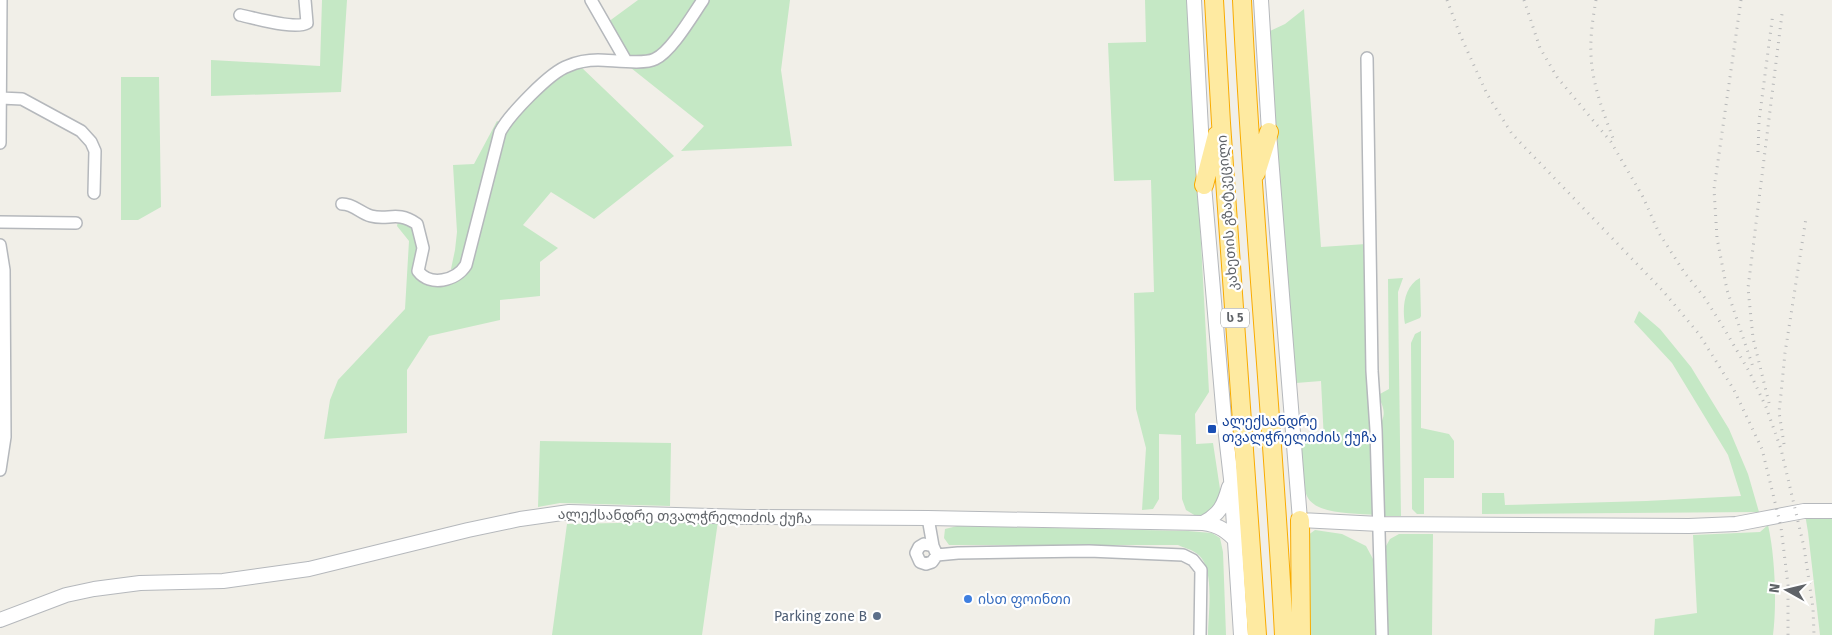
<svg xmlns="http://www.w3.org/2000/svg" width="1832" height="635" font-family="'Fira Sans','Noto Sans Georgian',sans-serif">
  <rect width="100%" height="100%" fill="#f1efe8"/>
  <path fill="#c5e8c5" d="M 322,0 L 347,0 L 341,92 L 211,96 L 211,60 L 320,66 Z
    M 638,0 L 699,0 L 661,52 L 651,58 L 629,58 L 608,22 Z
    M 706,0 L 790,0 L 781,70 L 792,146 L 681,151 L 704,126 L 626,64 L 648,65 Z
    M 1145,0 L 1188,0 L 1209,392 L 1195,414 L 1196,444 L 1213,443 L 1220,489 L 1219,503 L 1206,515 L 1196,516 L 1186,510 L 1182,499 L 1181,435 L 1159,434 L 1159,499 L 1153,509 L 1142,510 L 1146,448 L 1136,409 L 1134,293 L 1154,292 L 1151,180 L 1114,181 L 1108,43 L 1146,42 Z
    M 1304,9 L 1321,247 L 1366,244 L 1375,515 C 1356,513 1318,515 1308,498 C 1301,485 1302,458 1301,443 L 1324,441 L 1321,381 L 1296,383 L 1268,32 L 1285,24 Z
    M 580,66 L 674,156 L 594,219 L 551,192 L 523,225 L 558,248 L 540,262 L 540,296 L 500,300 L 500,320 L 429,336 L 407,370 L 407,433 L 324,439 L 330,400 L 338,380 L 405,309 L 409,241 L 397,226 L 398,221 L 414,226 L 420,248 L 415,272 L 455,281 L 507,124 L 563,71 Z
    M 121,77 L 159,77 L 161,207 L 138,220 L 121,220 Z
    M 497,121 L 499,122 L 463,263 L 456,273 L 451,269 L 455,250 L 457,232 L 453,165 L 474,164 Z
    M 1403,278 L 1398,292 L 1401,516 L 1385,516 L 1378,428 C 1387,414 1384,409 1378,395 L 1389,389 L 1388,279 Z
    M 1420,278 L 1421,316 L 1420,318 L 1405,324 C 1402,308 1404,286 1420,278 Z
    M 1639,311 L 1660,329 L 1691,367 L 1729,429 L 1748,474 L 1759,512 L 1482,514 L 1482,493 L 1504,493 L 1505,505 L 1646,501 L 1741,496 L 1728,455 L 1672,363 L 1634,322 Z
    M 1421,331 L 1421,428 L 1449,434 L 1454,441 L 1454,478 L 1424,478 L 1424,514 L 1417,514 L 1412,509 L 1411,343 L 1415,334 Z
    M 540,441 L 671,443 L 670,506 L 560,503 L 538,507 Z
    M 1805,514 L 1832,518 L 1832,635 L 1820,635 L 1808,532 Z
    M 718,521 L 702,635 L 552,635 L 567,524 Z
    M 1768,525 C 1775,555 1777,604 1773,635 L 1654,635 L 1655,619 L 1697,613 L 1693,535 L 1760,532 Z
    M 957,526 L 1188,531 L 1212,533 L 1220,538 L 1223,552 L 1226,635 L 1208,635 C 1208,614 1216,565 1196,553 C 1191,549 1184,548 1178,545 L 949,545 L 944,538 L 945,529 Z
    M 1315,530 L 1342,534 L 1366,546 L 1373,559 L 1375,635 L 1307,635 L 1304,538 Z
    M 1399,534 L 1433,534 L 1432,635 L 1388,635 L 1386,546 L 1390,539 Z"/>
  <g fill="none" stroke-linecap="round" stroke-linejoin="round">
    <defs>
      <path id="minor" d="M 591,0 L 626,61
        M 240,15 C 255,18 295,30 307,23 L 305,0
        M 1367,58 L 1372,371 L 1376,430 L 1382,635
        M 1,98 L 22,99 L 81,131 L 91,142 L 95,151 L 94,193
        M 0,143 L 1,0
        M 342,204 C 354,204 360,213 371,216 C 389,221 396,210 417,224 L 423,248 L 418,271 C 430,287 456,281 466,265 L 500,132 C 509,115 550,72 568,66 C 577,62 588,60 598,60 C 612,60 644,65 655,59 C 671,52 692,16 703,0
        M 0,222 L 76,223
        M 0,245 L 4,270 L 5,437 L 0,470
        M 928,518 L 933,546 L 937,555 L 932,562 L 926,564 L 920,562 L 916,553 L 919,547 L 924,544 L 933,546
        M 937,555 L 958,553 L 1089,551 L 1183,555 L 1193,560 L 1201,570 L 1200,635"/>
      <path id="tertiary" d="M 1194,0 L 1204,185 L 1224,418 L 1231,479 L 1241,635
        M 1261,0 L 1269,132 L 1300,520 L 1380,524 L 1689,526 L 1736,524 L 1804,511 L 1832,511
        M 1203,523 C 1220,514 1224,505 1229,487
        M 0,620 L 66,595 L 94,589 L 140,583 L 223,581 L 309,569 L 468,530 L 520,519 L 569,512 L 747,517 L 928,518 L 1203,523 C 1219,525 1227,531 1237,542"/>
      <path id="trunk" d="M 1214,0 L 1221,123 L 1257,635
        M 1242,0 C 1252,212 1273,423 1284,635
        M 1256,173 L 1269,132
        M 1204,185 L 1217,135
        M 1300,520 L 1301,635"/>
    </defs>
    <use href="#minor" stroke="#b5b8bc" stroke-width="14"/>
    <use href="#tertiary" stroke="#b5b8bc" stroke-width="16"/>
    <use href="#trunk" stroke="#f9ab00" stroke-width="20"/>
    <use href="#minor" stroke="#fff" stroke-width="11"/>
    <use href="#tertiary" stroke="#fff" stroke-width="14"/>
    <use href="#trunk" stroke="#feeaa1" stroke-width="18"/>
    <path stroke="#b6b7b8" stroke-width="3" stroke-dasharray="1 6" stroke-linecap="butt" d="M 1447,0 L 1461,37 L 1487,94 L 1512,134 L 1663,291 L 1699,334 L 1734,390 L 1762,449 L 1781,527 L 1788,585 L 1788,635
      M 1524,0 L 1540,48 L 1557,77 L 1611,142 L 1643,197 L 1659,233 L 1684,272 L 1704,297 L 1722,325 L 1750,373 L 1766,407 L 1781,449 L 1804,547 L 1813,608 L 1814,635
      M 1596,0 C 1593,18 1590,36 1591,55 C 1592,84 1604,114 1614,141
      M 1741,0 L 1714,189 L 1717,238 L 1727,290 L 1754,370
      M 1758,152 L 1759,121 L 1773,13
      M 1769,403 L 1753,338 L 1748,288 L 1782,14
      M 1784,444 L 1779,412 L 1781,394 L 1785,353 L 1806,218"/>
  </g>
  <rect fill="#1a4fb4" stroke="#fff" stroke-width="2" x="1207" y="424" width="10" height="10" rx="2.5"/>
  <circle fill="#3f7fe0" stroke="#fff" stroke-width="2" cx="968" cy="599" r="5"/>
  <circle fill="#5c6f8a" stroke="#fff" stroke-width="2" cx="877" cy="616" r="5"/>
  <g text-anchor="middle" stroke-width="4.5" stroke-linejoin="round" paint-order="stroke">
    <rect fill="#fff" stroke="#8f9295" stroke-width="1" x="1221" y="308.5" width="28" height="19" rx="4"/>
    <g font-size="12" font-weight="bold" fill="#5f6368">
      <text x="1235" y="322">ს 5</text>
    </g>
    <g font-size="14" fill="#5f6368" stroke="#fff">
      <text transform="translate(1227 213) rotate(-94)" y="5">კახეთის გზატკეცილი</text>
      <text transform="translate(685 516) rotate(1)" y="5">ალექსანდრე თვალჭრელიძის ქუჩა</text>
    </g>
    <g font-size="14" fill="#164399" stroke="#fff" text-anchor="start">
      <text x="1222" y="426">ალექსანდრე<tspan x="1222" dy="16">თვალჭრელიძის ქუჩა</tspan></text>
    </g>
    <g font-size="14" fill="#366cbe" stroke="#fff" text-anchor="start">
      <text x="978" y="604">ისთ ფოინთი</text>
    </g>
    <g font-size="14" fill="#4e5e75" stroke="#fff" text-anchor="end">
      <text x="867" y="621">Parking zone B</text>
    </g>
  </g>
  <g transform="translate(1787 590) rotate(278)" stroke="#ffffff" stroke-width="4" paint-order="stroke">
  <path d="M0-4L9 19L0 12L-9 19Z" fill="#5f6368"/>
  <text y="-8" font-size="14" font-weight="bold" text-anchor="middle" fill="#5f6368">N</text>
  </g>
</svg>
